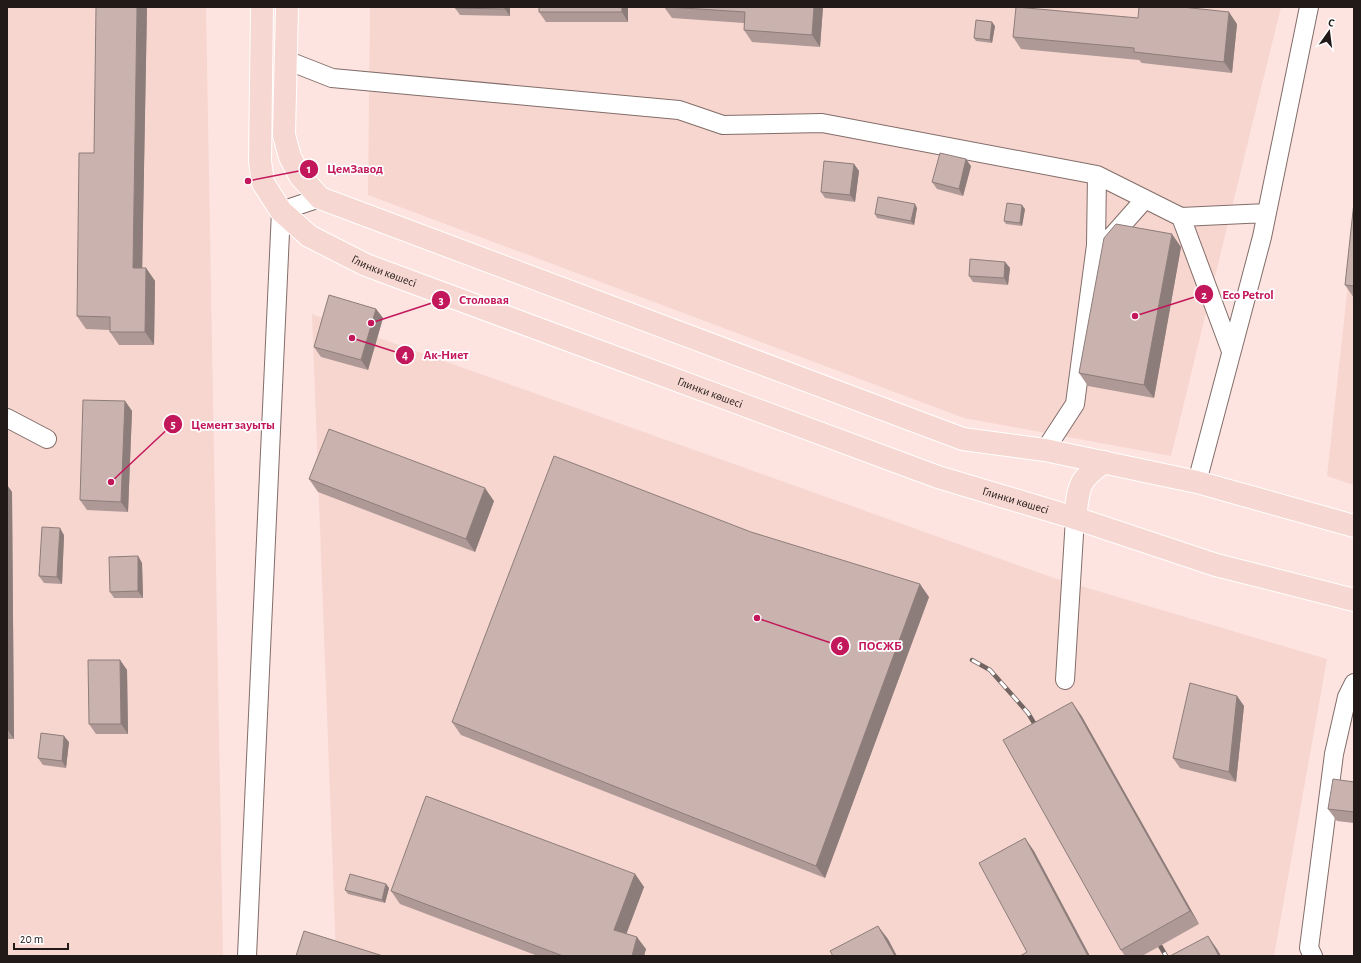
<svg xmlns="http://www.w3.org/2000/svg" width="1361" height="963" font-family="'Alegreya Sans',sans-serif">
  <rect width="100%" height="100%" fill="#fde4e0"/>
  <path fill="#f7d6d0" d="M 7,7 L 206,7 L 223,956 L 7,956 Z
    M 370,7 L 1281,7 L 1171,456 L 964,418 L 368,195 Z
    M 1354,229 L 1354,485 L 1327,476 Z
    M 312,314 L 1054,578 L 1327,659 L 1274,956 L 336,956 Z"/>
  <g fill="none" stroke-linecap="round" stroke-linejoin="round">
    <defs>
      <path id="minor" d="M 286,60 L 332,78 L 679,110 L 723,125 L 822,123 L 1097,175 L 1181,217 L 1267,213
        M 1181,217 L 1231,351
        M 1106,243 L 1145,199
        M 7,418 L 47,439
        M 1045,450 L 1075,404 L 1096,245 L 1097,175
        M 1197,482 L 1262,237 L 1309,7
        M 1065,680 L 1075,518
        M 247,956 L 281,211 L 320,198
        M 1313,956 L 1309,948 L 1334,754 L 1347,697 L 1354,683"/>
      <g id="major">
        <path id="s1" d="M 262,7 L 260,161 L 263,183 L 281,211 L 309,236 L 366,265 L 938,477 L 1075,518 L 1216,565 L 1354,600"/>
        <path d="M 287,7 L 284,135 L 290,157 L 300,176 L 320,198 L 963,439 L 1045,450 L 1197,482 L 1354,526"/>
        <path d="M 1075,518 C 1079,486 1077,481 1104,462"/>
      </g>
    </defs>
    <use href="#minor" stroke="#826d69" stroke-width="20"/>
    <use href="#major" stroke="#fff" stroke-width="24"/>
    <use href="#minor" stroke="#fff" stroke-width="18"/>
    <use href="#major" stroke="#f7d7d1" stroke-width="22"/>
    <defs>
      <path id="rail" d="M 972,660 L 990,670 L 1028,713 L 1040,733
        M 1155,937 L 1166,956"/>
    </defs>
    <use href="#rail" stroke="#736562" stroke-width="4.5"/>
    <use href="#rail" stroke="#fff" stroke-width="3" stroke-dasharray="9" stroke-linecap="butt"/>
  </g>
  <path fill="#ae9996" d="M 147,7 L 142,268 L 146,268 L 155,281 L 154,345 L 119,345 L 110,332 L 110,330 L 86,329 L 77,316 L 94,153 Z
    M 455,7 L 510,7 L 510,16 L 460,15 L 455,8 Z
    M 628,7 L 628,22 L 546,22 L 539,12 Z
    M 664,7 L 823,7 L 820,47 L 752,42 L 744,30 L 744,23 L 672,18 Z
    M 1138,18 L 1237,24 L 1232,73 L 1142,63 L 1139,60 L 1021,49 L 1013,37 Z
    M 995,26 L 992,43 L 976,41 L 974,38 Z
    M 854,164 L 859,171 L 855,202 L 825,198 L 821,192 Z
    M 971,166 L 963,196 L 937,189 L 932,182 Z
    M 1354,202 L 1354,298 L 1345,285 Z
    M 917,208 L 914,225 L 877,218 L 875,214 Z
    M 1025,209 L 1022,226 L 1006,224 L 1004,221 Z
    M 1181,247 L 1154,398 L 1088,386 L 1079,373 Z
    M 1005,262 L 1010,268 L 1008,285 L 973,282 L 969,276 Z
    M 376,309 L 383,318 L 368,370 L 321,357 L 314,347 Z
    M 125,401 L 132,411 L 128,512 L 87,510 L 80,500 Z
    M 309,479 L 494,501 L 475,552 L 318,492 Z
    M 7,485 L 12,492 L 14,739 L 7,739 Z
    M 751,532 L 929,597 L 825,878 L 461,735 L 452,722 Z
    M 64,535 L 62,584 L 44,583 L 39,576 Z
    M 138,556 L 142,563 L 143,598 L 114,598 L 110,592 Z
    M 120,660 L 127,670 L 128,734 L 96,734 L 89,724 Z
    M 1237,696 L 1244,706 L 1236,782 L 1180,768 L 1173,758 Z
    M 1081,715 L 1199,924 L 1142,956 L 1125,956 L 1121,950 Z
    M 69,742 L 66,768 L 43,765 L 38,758 Z
    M 1354,782 L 1354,823 L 1337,821 L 1328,809 Z
    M 635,874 L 644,887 L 626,934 L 646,949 L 644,956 L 538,956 L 400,904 L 391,891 Z
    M 386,884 L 389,888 L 385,903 L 348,894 L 345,890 Z"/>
  <path fill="#8d7d7a" d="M 137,7 L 147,7 L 142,281 L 133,268 Z
    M 505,7 L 510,7 L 510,16 L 505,9 Z
    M 622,7 L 628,7 L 628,22 L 622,12 Z
    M 814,7 L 823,7 L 820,47 L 812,35 Z
    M 1229,12 L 1237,24 L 1232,73 L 1224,62 Z
    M 992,22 L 995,26 L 992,43 L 990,40 Z
    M 966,159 L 971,166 L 963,196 L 959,189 Z
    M 854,164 L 859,171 L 855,202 L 850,195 Z
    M 915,204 L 917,208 L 914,225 L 911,221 Z
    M 1022,205 L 1025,209 L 1022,226 L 1020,223 Z
    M 1172,234 L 1181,247 L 1154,398 L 1144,385 Z
    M 1005,262 L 1010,268 L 1008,285 L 1004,278 Z
    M 146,268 L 155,281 L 154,345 L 145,332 Z
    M 376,309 L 383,318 L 368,370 L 361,360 Z
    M 125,401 L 132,411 L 128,512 L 121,502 Z
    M 7,485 L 12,492 L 14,739 L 7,729 Z
    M 485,488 L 494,501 L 475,552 L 466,539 Z
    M 60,528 L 64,535 L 62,584 L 57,577 Z
    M 138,556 L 142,563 L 143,598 L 138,591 Z
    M 920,584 L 929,597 L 825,878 L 816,866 Z
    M 120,660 L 127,670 L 128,734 L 121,724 Z
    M 1237,696 L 1244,706 L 1236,782 L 1229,772 Z
    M 1072,702 L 1081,715 L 1199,924 L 1190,911 Z
    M 64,736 L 69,742 L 66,768 L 62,761 Z
    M 1025,838 L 1034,851 L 1090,956 L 1088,956 Z
    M 635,874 L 644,887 L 623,943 L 614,930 Z
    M 386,884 L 389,888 L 385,903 L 382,900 Z
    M 878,926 L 888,939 L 897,956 L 895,956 Z
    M 1208,936 L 1217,949 L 1221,956 L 1219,956 Z
    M 637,937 L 646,949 L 644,956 L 632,956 Z"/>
  <path fill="#cab2ae" stroke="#8d7d7a" d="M 96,7 L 137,7 L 133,268 L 146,268 L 145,332 L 110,332 L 110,317 L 77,316 L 79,153 L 94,153 Z
    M 455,7 L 505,7 L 505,9 L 455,8 Z
    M 539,7 L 622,7 L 622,12 L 539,12 Z
    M 668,7 L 814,7 L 812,35 L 744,30 L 745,12 Z
    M 1016,7 L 1138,18 L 1139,7 L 1182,7 L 1229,12 L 1224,62 L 1134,52 L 1134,48 L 1013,37 Z
    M 976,20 L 992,22 L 990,40 L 974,38 Z
    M 940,153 L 966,159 L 959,189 L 932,182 Z
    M 824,161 L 854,164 L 850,195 L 821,192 Z
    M 878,197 L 915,204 L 911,221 L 875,214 Z
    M 1354,202 L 1354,286 L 1345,285 Z
    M 1007,203 L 1022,205 L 1020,223 L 1004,221 Z
    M 1116,224 L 1172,234 L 1144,385 L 1079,373 L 1104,238 Z
    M 970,259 L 1005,262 L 1004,278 L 969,276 Z
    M 329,295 L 376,309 L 361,360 L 314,347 Z
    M 83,400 L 125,401 L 121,502 L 80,500 Z
    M 329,429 L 485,488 L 466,539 L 309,479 Z
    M 554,456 L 751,532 L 920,584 L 816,866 L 452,722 Z
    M 42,527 L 60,528 L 57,577 L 39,576 Z
    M 138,556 L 138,591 L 110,592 L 109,557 Z
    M 88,660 L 120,660 L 121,724 L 89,724 Z
    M 1190,683 L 1237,696 L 1229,772 L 1173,758 Z
    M 1072,702 L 1190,911 L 1121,950 L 1003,740 Z
    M 41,733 L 64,736 L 62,761 L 38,758 Z
    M 1333,779 L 1354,782 L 1354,812 L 1328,809 Z
    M 426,796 L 635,874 L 614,930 L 637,937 L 632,956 L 563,956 L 391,891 Z
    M 1025,838 L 1088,956 L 1020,956 L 1027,952 L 979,863 Z
    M 350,874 L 386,884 L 382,900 L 345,890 Z
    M 878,926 L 895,956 L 833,956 L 830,951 Z
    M 304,931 L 383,956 L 296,956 Z
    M 1208,936 L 1219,956 L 1170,956 Z"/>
  <g text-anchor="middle" stroke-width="3.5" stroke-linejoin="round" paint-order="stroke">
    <g font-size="12" fill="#221a18" stroke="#fff">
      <text dy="4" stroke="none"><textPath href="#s1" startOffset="330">Глинки көшесі</textPath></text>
      <text dy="4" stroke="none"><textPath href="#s1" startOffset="678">Глинки көшесі</textPath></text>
      <text dy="4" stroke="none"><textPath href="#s1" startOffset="1002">Глинки көшесі</textPath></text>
    </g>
  </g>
  <path fill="none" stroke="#c2185b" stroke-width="1.5" d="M248 181L309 169M1135 316L1204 294M371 323L441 300M352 338L405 355M111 482L173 424M757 618L840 646"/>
  <g fill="#c2185b" stroke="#fff" stroke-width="1.5">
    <circle cx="248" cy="181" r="4"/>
    <circle cx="1135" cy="316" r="4"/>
    <circle cx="371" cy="323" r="4"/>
    <circle cx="352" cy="338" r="4"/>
    <circle cx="111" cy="482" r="4"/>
    <circle cx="757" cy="618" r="4"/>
    <circle cx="309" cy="169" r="10"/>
    <circle cx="1204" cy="294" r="10"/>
    <circle cx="441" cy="300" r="10"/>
    <circle cx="405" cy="355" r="10"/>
    <circle cx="173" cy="424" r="10"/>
    <circle cx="840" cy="646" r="10"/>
  </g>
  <g font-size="12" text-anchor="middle" font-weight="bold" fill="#fff">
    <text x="309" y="173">1</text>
    <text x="1204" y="299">2</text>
    <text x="441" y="304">3</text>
    <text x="405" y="359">4</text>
    <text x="173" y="428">5</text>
    <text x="840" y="650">6</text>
  </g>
  <g font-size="13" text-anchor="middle" font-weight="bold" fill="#c2185b" stroke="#fff" stroke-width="3.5" stroke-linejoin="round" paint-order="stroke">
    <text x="355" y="173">ЦемЗавод</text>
    <text x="1248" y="299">Eco Petrol</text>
    <text x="484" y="304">Столовая</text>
    <text x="446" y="359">Ак-Ниет</text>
    <text x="233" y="429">Цемент зауыты</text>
    <text x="880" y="650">ПОСЖБ</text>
  </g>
  <rect width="1361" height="963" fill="none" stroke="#221a18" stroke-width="16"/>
  <g transform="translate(1329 32) rotate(14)" stroke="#ffffff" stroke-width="3" paint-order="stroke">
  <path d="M0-3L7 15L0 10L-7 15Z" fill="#221a18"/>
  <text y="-6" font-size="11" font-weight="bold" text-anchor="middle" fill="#221a18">С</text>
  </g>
  <path d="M14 943v6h54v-6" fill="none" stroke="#221a18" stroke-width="2"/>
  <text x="20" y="943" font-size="12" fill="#221a18" stroke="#ffffff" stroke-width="3" paint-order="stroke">20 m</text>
</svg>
